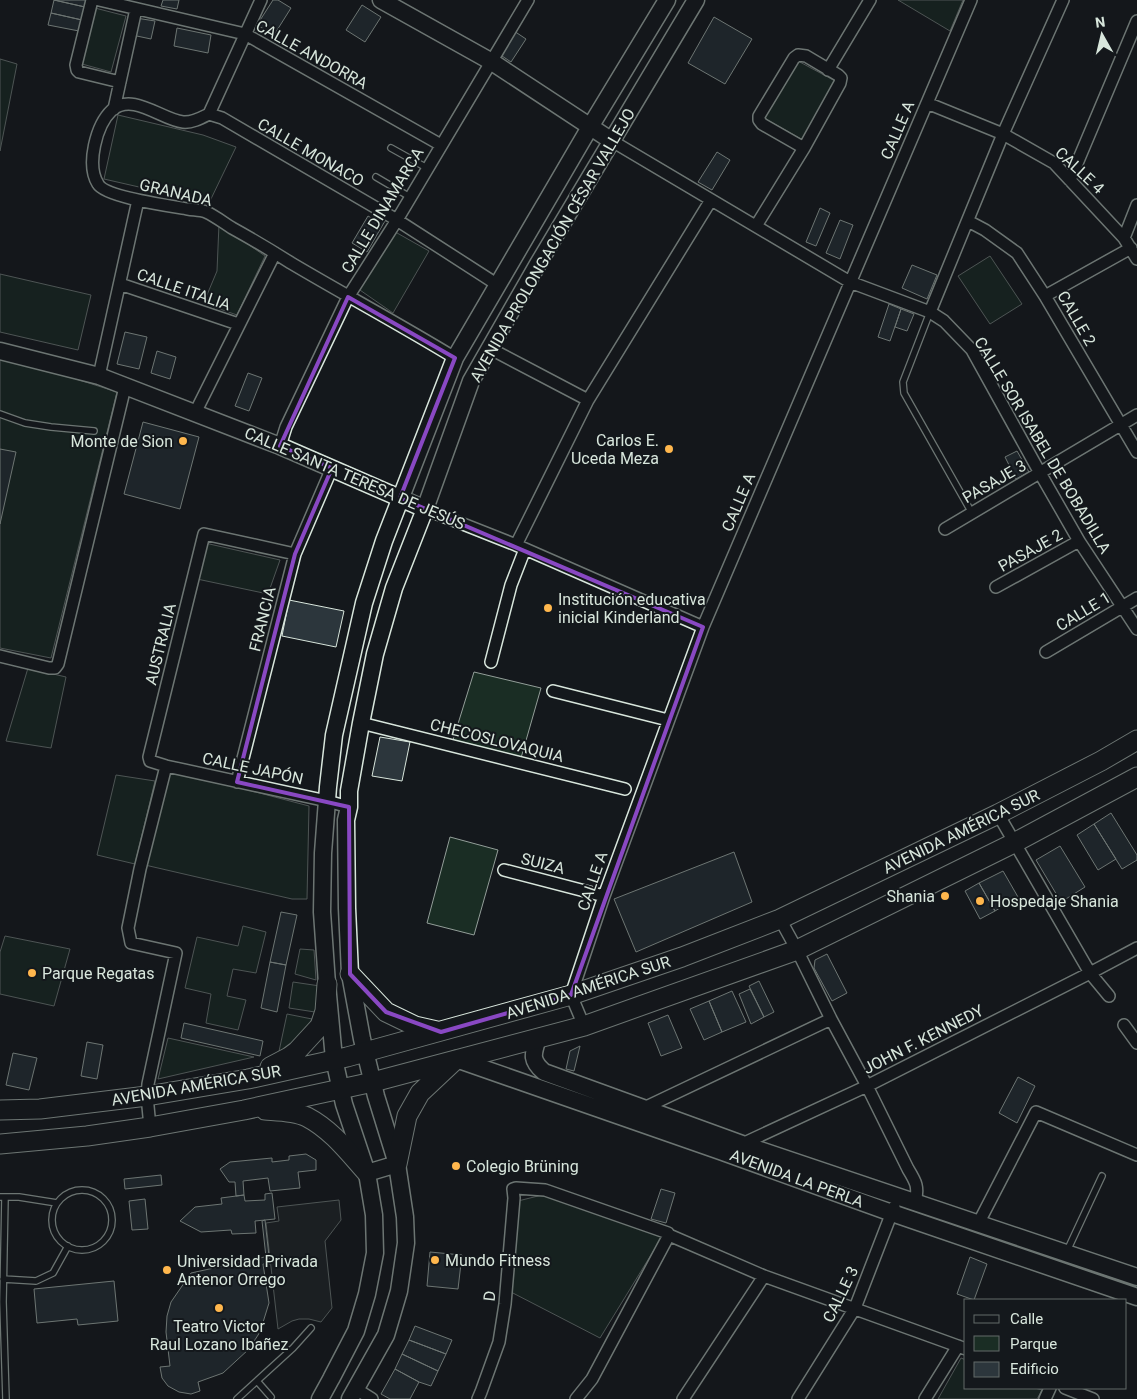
<svg xmlns="http://www.w3.org/2000/svg" width="1137" height="1399" font-family="Roboto,sans-serif">
  <rect width="100%" height="100%" fill="#14181c"/>
  <path fill="#1a2d24" stroke="#939e99" d="M 898,0 L 963,0 L 950,31 Z
    M 95,8 L 126,16 L 111,72 L 82,64 Z
    M 0,59 L 17,64 L 0,151 Z
    M 798,61 L 835,81 L 803,140 L 764,118 Z
    M 118,115 L 203,135 L 236,147 L 209,203 L 104,179 Z
    M 219,224 L 265,256 L 237,315 L 214,307 L 204,302 L 217,271 Z
    M 390,229 L 429,251 L 393,313 L 357,288 Z
    M 990,256 L 1022,304 L 990,324 L 958,276 Z
    M 0,274 L 91,295 L 78,350 L 0,332 Z
    M 0,359 L 73,378 L 117,392 L 51,658 L 0,648 Z
    M 205,543 L 280,560 L 268,594 L 197,579 Z
    M 28,668 L 66,677 L 51,748 L 6,741 Z
    M 474,672 L 541,688 L 521,758 L 453,740 Z
    M 168,769 L 309,806 L 307,899 L 292,899 L 145,865 Z
    M 116,775 L 155,781 L 135,864 L 97,855 Z
    M 450,837 L 498,850 L 474,935 L 427,923 Z
    M 243,926 L 266,932 L 256,973 L 233,969 L 227,996 L 246,1000 L 238,1030 L 206,1023 L 211,994 L 185,988 L 197,937 L 238,946 Z
    M 5,936 L 70,949 L 54,1006 L 0,994 L 0,952 Z
    M 300,949 L 314,950 L 316,980 L 295,974 Z
    M 293,982 L 320,986 L 315,1012 L 289,1008 Z
    M 287,1014 L 312,1019 L 304,1034 L 278,1056 Z
    M 168,1038 L 254,1057 L 158,1079 Z
    M 542,1195 L 552,1197 L 662,1237 L 600,1338 L 509,1291 L 518,1201 Z
    M 961,1358 L 966,1360 L 966,1388 L 1035,1388 L 1042,1390 L 1037,1399 L 938,1399 Z"/>
  <path fill="#24282b" stroke="#939e99" d="M 339,1200 L 341,1220 L 325,1241 L 332,1308 L 321,1322 L 309,1319 L 299,1319 L 292,1321 L 278,1329 L 266,1223 L 279,1221 L 277,1207 Z"/>
  <path fill="#2c363c" stroke="#d8e6dc" d="M 54,0 L 86,0 L 85,7 Z
    M 54,0 L 85,7 L 82,20 L 51,13 Z
    M 163,0 L 179,0 L 177,9 L 161,6 Z
    M 273,0 L 278,0 L 291,8 L 274,35 L 257,25 Z
    M 362,5 L 381,17 L 365,42 L 346,30 Z
    M 51,13 L 82,20 L 79,31 L 48,25 Z
    M 714,17 L 752,39 L 725,84 L 688,63 Z
    M 136,18 L 155,21 L 151,39 L 132,35 Z
    M 177,28 L 211,35 L 208,53 L 174,46 Z
    M 514,31 L 526,39 L 511,62 L 499,54 Z
    M 717,152 L 730,160 L 712,190 L 698,182 Z
    M 820,208 L 830,213 L 816,246 L 806,242 Z
    M 375,215 L 385,221 L 367,252 L 352,243 L 368,216 L 373,219 Z
    M 840,220 L 853,225 L 840,259 L 826,253 Z
    M 912,265 L 937,275 L 927,299 L 902,288 Z
    M 889,304 L 901,309 L 890,341 L 878,337 Z
    M 901,309 L 914,314 L 907,331 L 895,327 Z
    M 125,332 L 147,337 L 139,369 L 117,364 Z
    M 157,351 L 176,357 L 170,379 L 151,373 Z
    M 248,373 L 262,378 L 249,411 L 235,406 Z
    M 143,422 L 199,437 L 180,509 L 124,494 Z
    M 0,449 L 16,452 L 0,524 Z
    M 1017,451 L 1029,472 L 1016,479 L 1005,457 Z
    M 289,600 L 344,611 L 336,647 L 282,636 Z
    M 380,737 L 410,742 L 402,781 L 372,776 Z
    M 1111,813 L 1137,855 L 1137,860 L 1122,869 L 1094,824 Z
    M 1094,824 L 1116,859 L 1098,870 L 1077,835 Z
    M 1060,846 L 1085,887 L 1061,902 L 1036,860 Z
    M 734,852 L 752,902 L 636,952 L 614,899 Z
    M 1003,871 L 1018,897 L 995,911 L 979,883 Z
    M 979,883 L 995,911 L 980,919 L 965,891 Z
    M 281,912 L 297,915 L 286,965 L 270,962 Z
    M 827,954 L 847,993 L 832,1001 L 814,968 L 815,960 Z
    M 270,962 L 286,965 L 277,1012 L 261,1008 Z
    M 759,981 L 774,1012 L 764,1017 L 749,986 Z
    M 750,989 L 764,1017 L 751,1024 L 739,994 Z
    M 732,991 L 746,1022 L 722,1032 L 709,1001 Z
    M 709,1001 L 722,1032 L 704,1040 L 690,1009 Z
    M 668,1015 L 682,1048 L 661,1056 L 648,1023 Z
    M 184,1023 L 263,1041 L 260,1056 L 181,1038 Z
    M 87,1042 L 103,1045 L 97,1079 L 81,1076 Z
    M 580,1046 L 574,1071 L 566,1069 L 570,1051 Z
    M 13,1053 L 37,1058 L 29,1090 L 6,1085 Z
    M 1018,1077 L 1035,1086 L 1017,1123 L 999,1113 Z
    M 306,1154 L 316,1160 L 316,1170 L 298,1172 L 300,1188 L 270,1191 L 268,1178 L 243,1181 L 244,1195 L 236,1196 L 235,1182 L 229,1182 L 220,1169 L 230,1162 L 272,1158 L 272,1162 L 289,1160 L 289,1156 Z
    M 161,1175 L 162,1185 L 125,1189 L 124,1179 Z
    M 661,1189 L 675,1193 L 666,1223 L 651,1219 Z
    M 272,1193 L 275,1219 L 255,1221 L 256,1233 L 232,1234 L 231,1230 L 201,1232 L 180,1221 L 195,1207 L 222,1204 L 221,1198 L 244,1195 L 245,1201 L 265,1200 L 265,1194 Z
    M 145,1199 L 148,1229 L 132,1230 L 129,1201 Z
    M 265,1220 L 269,1256 L 266,1257 L 262,1221 Z
    M 430,1252 L 462,1255 L 458,1289 L 427,1286 Z
    M 269,1256 L 270,1264 L 263,1264 L 269,1303 L 260,1332 L 249,1349 L 223,1373 L 198,1382 L 200,1391 L 191,1394 L 179,1392 L 168,1386 L 162,1378 L 160,1367 L 170,1366 L 166,1332 L 167,1316 L 171,1302 L 191,1273 Z
    M 970,1257 L 987,1264 L 974,1300 L 957,1294 Z
    M 114,1281 L 118,1321 L 78,1325 L 77,1319 L 37,1323 L 34,1289 Z
    M 415,1326 L 452,1340 L 446,1354 L 409,1340 Z
    M 409,1340 L 446,1354 L 438,1371 L 402,1354 Z
    M 402,1354 L 438,1371 L 431,1386 L 419,1382 L 395,1369 Z
    M 395,1369 L 419,1382 L 410,1399 L 390,1399 L 381,1394 Z"/>
  <g fill="none" stroke-linecap="round" stroke-linejoin="round">
    <defs>
      <path id="lane" d="M 391,148 L 427,168
        M 376,177 L 410,197
        M 930,312 L 903,382 L 904,393 L 972,513
        M 0,414 L 25,423 L 51,427 L 94,431
        M52 1220a30 30 0 1 1 60 0a30 30 0 1 1-60 0Z
        M 0,1197 L 19,1197 L 57,1203
        M 5,1197 L 3,1302 L 6,1399
        M 1067,1251 L 1102,1176
        M 3,1279 L 36,1281 L 53,1273 L 68,1246
        M 257,1381 L 271,1397
        M 237,1399 L 293,1348 L 311,1328"/>
      <path id="street" d="M 92,0 L 76,65 L 77,70 L 79,72 L 120,82
        M 99,0 L 245,34 L 441,145
        M 828,70 L 870,0
        M 927,103 L 1003,134 L 1054,163 L 1124,238 L 1137,259
        M 114,109 L 136,9
        M 209,114 C 201,118 192,123 183,122 C 162,120 133,92 112,110 C 96,125 86,165 98,184 C 105,197 171,206 188,209 C 194,210 201,210 206,212 C 215,216 224,223 232,228 C 252,239 272,251 291,263 C 345,295 401,325 455,358
        M 209,114 L 222,118 L 397,220 L 498,285
        M 209,114 L 261,0
        M 612,141 L 850,282 L 930,312 L 944,321 L 972,350 L 1040,473 L 1079,541 L 1137,629
        M 1070,180 L 1137,21
        M 968,221 L 985,230 L 1017,253 L 1045,296 L 1137,452
        M 756,226 L 804,148 L 840,83 L 841,78 L 838,75 L 806,56 L 798,55 L 794,58 L 759,116 L 759,120 L 762,124 L 804,148
        M 1124,238 L 1137,205
        M 120,284 L 238,324
        M 1045,296 L 1131,248
        M 930,312 L 1003,134 L 1063,0
        M 489,348 L 588,400
        M 99,376 L 138,200
        M 195,413 L 275,253
        M 280,446 L 286,427 L 348,297 L 397,220 L 528,0
        M 425,509 L 516,545 L 703,627
        M 945,529 L 1137,415
        M 516,545 L 588,400 L 711,200
        M 295,554 L 204,534 L 149,757 L 150,761 L 166,766 L 327,801 L 349,807
        M 996,587 L 1079,541
        M 1046,652 L 1137,598
        M 0,656 L 49,668 L 55,668 L 58,664 L 125,387
        M 491,662 L 511,585 L 525,549
        M 553,691 L 668,720
        M 361,723 L 625,789
        M 237,782 L 295,554 L 332,468
        M 998,814 L 1090,973 L 1109,996
        M 504,870 L 604,896
        M 780,919 L 797,950 L 831,1019 L 867,1086 L 908,1169 C 916,1182 919,1187 915,1203
        M 1124,1025 L 1137,1043
        M 584,1026 L 571,995 L 604,896 L 703,627 L 971,0
        M 644,1108 L 831,1019
        M 150,1127 L 147,1096 L 148,1084 L 176,953 L 131,943 L 128,928 L 140,869 L 166,766
        M 740,1145 L 867,1086 L 1090,973 L 1137,948
        M 978,1224 L 1036,1112 L 1137,1155
        M 1065,1388 L 1093,1399
        M 356,1389 L 372,1399
        M 478,1399 L 481,1392 L 499,1342 L 505,1304 L 514,1198 L 513,1189 L 516,1188 L 545,1190 L 668,1233 L 669,1235 L 764,1276 L 966,1349
        M 576,1399 L 592,1379 L 669,1235
        M 683,1399 L 764,1276
        M 798,1399 L 855,1308 L 894,1207
        M 925,1399 L 958,1346
        M 1045,1399 L 1050,1388"/>
      <path id="secondary" d="M 381,0 L 492,62 L 612,141
        M 0,351 L 99,376 L 280,446 L 425,509
        M 538,1038 C 533,1054 530,1060 544,1072 L 742,1144 L 1137,1277
        M 456,1059 L 720,1151 L 892,1213 L 1137,1297
        M 367,1173 L 397,1164
        M 320,1399 L 331,1379 L 356,1331 L 367,1294 L 375,1253 L 374,1215 L 367,1173 L 344,1104 L 334,1059 L 327,984 L 322,912 L 323,853 L 328,787 L 334,735 L 364,603 L 384,541 L 455,358 L 590,127 L 667,0
        M 350,1399 L 386,1335 L 399,1291 L 406,1243 L 405,1217 L 397,1164 L 376,1096 L 362,1039 L 350,974 L 347,908 L 346,820 L 349,807 L 349,791 L 361,723 L 375,654 L 394,588 L 425,509 L 471,381 L 538,264 L 696,0"/>
      <path id="primary" d="M 350,974 L 386,1012 L 415,1026 L 437,1031
        M 270,1067 L 289,1057 L 297,1051 L 320,1026 L 325,1011 L 327,984
        M 0,1110 L 40,1109 L 147,1096 L 248,1079 L 347,1057 L 571,995 L 682,957 L 780,919 L 998,814 L 1101,761 L 1137,740
        M 265,1110 C 279,1111 295,1111 307,1117 C 332,1130 349,1153 367,1173
        M 0,1144 L 87,1136 L 150,1127 L 244,1110 L 373,1082 L 584,1026 L 797,950 L 1014,843 L 1137,777
        M 397,1164 L 407,1116 L 420,1093 L 453,1062"/>
    </defs>
    <use href="#lane" stroke="#d8e6dc" stroke-width="8"/>
    <use href="#street" stroke="#d8e6dc" stroke-width="14"/>
    <use href="#secondary" stroke="#d8e6dc" stroke-width="19"/>
    <use href="#primary" stroke="#d8e6dc" stroke-width="21"/>
    <use href="#lane" stroke="#14181c" stroke-width="5.5"/>
    <use href="#street" stroke="#14181c" stroke-width="11"/>
    <use href="#secondary" stroke="#14181c" stroke-width="16"/>
    <use href="#primary" stroke="#14181c" stroke-width="19"/>
  </g>
  <path d="M0 0H1137V1399H0ZM 348,297 L 455,358 L 400,498 L 703,627 L 571,995 L 441,1032 L 386,1012 L 350,974 L 349,807 L 237,782 L 295,554 L 332,468 L 280,446 Z" fill="#14181c" fill-opacity=".55" fill-rule="evenodd"/>
  <path fill="none" stroke="#8948c3" stroke-width="4" stroke-linejoin="round" d="M 348,297 L 455,358 L 400,498 L 703,627 L 571,995 L 441,1032 L 386,1012 L 350,974 L 349,807 L 237,782 L 295,554 L 332,468 L 280,446 Z"/>
  <g fill="#ffb74d" stroke="#14181c" stroke-width="2">
    <circle cx="183" cy="441" r="5"/>
    <circle cx="669" cy="449" r="5"/>
    <circle cx="548" cy="608" r="5"/>
    <circle cx="945" cy="896" r="5"/>
    <circle cx="980" cy="901" r="5"/>
    <circle cx="32" cy="973" r="5"/>
    <circle cx="456" cy="1166" r="5"/>
    <circle cx="435" cy="1260" r="5"/>
    <circle cx="167" cy="1270" r="5"/>
    <circle cx="219" cy="1308" r="5"/>
  </g>
  <g text-anchor="middle" stroke-width="4" stroke-linejoin="round" paint-order="stroke">
    <g font-size="16" fill="#d8e6dc" stroke="#14181c">
      <text transform="translate(312 54) rotate(29)" y="6">CALLE ANDORRA</text>
      <text transform="translate(897 130) rotate(-67)" y="6">CALLE A</text>
      <text transform="translate(311 152) rotate(30)" y="6">CALLE MONACO</text>
      <text transform="translate(1080 170) rotate(43)" y="6">CALLE 4</text>
      <text transform="translate(176 192) rotate(13)" y="6">GRANADA</text>
      <text transform="translate(382 210) rotate(-59)" y="6">CALLE DINAMARCA</text>
      <text transform="translate(552 245) rotate(-60)" y="6">AVENIDA PROLONGACIÓN CÉSAR VALLEJO</text>
      <text transform="translate(184 289) rotate(19)" y="6">CALLE ITALIA</text>
      <text transform="translate(1077 318) rotate(60)" y="6">CALLE 2</text>
      <text transform="translate(1043 445) rotate(59)" y="6">CALLE SOR ISABEL DE BOBADILLA</text>
      <text transform="translate(355 478) rotate(23)" y="6">CALLE SANTA TERESA DE JESÚS</text>
      <text transform="translate(994 481) rotate(-30)" y="6">PASAJE 3</text>
      <text transform="translate(738 502) rotate(-67)" y="6">CALLE A</text>
      <text transform="translate(1030 550) rotate(-29)" y="6">PASAJE 2</text>
      <text transform="translate(1083 611) rotate(-31)" y="6">CALLE 1</text>
      <text transform="translate(262 619) rotate(-76)" y="6">FRANCIA</text>
      <text transform="translate(160 644) rotate(-76)" y="6">AUSTRALIA</text>
      <text transform="translate(497 740) rotate(14)" y="6">CHECOSLOVAQUIA</text>
      <text transform="translate(253 768) rotate(12)" y="6">CALLE JAPÓN</text>
      <text transform="translate(961 831) rotate(-26)" y="6">AVENIDA AMÉRICA SUR</text>
      <text transform="translate(543 863) rotate(14)" y="6">SUIZA</text>
      <text transform="translate(592 881) rotate(-71)" y="6">CALLE A</text>
      <text transform="translate(588 987) rotate(-18)" y="6">AVENIDA AMÉRICA SUR</text>
      <text transform="translate(923 1039) rotate(-27)" y="6">JOHN F. KENNEDY</text>
      <text transform="translate(196 1085) rotate(-10)" y="6">AVENIDA AMÉRICA SUR</text>
      <text transform="translate(797 1178) rotate(20)" y="6">AVENIDA LA PERLA</text>
      <text transform="translate(840 1294) rotate(-64)" y="6">CALLE 3</text>
      <text transform="translate(489 1296) rotate(-84)" y="6">D</text>
    </g>
    <g font-size="16" fill="#d8e6dc" stroke="#14181c" text-anchor="start">
      <text x="659" y="446" text-anchor="end">Carlos E.<tspan x="659" dy="18">Uceda Meza</tspan></text>
      <text x="173" y="447" text-anchor="end">Monte de Sion</text>
      <text x="558" y="605">Institución educativa<tspan x="558" dy="18">inicial Kinderland</tspan></text>
      <text x="935" y="902" text-anchor="end">Shania</text>
      <text x="990" y="907">Hospedaje Shania</text>
      <text x="42" y="979">Parque Regatas</text>
      <text x="466" y="1172">Colegio Brüning</text>
      <text x="445" y="1266">Mundo Fitness</text>
      <text x="177" y="1267">Universidad Privada<tspan x="177" dy="18">Antenor Orrego</tspan></text>
      <text x="219" y="1332" text-anchor="middle">Teatro Victor<tspan x="219" dy="18">Raul Lozano Ibañez</tspan></text>
    </g>
  </g>
  <rect x="964" y="1299" width="162" height="90" fill="#14181c" stroke="#626a69"/>
  <rect x="974" y="1315" width="25" height="8" fill="#14181c" stroke="#626a69"/>
  <text x="1010" y="1324" font-size="15" fill="#d8e6dc">Calle</text>
  <rect x="974" y="1336" width="25" height="15" fill="#1a2d24" stroke="#626a69"/>
  <text x="1010" y="1349" font-size="15" fill="#d8e6dc">Parque</text>
  <rect x="974" y="1362" width="25" height="15" fill="#2c363c" stroke="#626a69"/>
  <text x="1010" y="1374" font-size="15" fill="#d8e6dc">Edificio</text>
  <g transform="translate(1102 35) rotate(352)" stroke="#14181c" stroke-width="4" paint-order="stroke">
  <path d="M0-4L9 19L0 12L-9 19Z" fill="#d8e6dc"/>
  <text y="-8" font-size="14" font-weight="bold" text-anchor="middle" fill="#d8e6dc">N</text>
  </g>
</svg>
